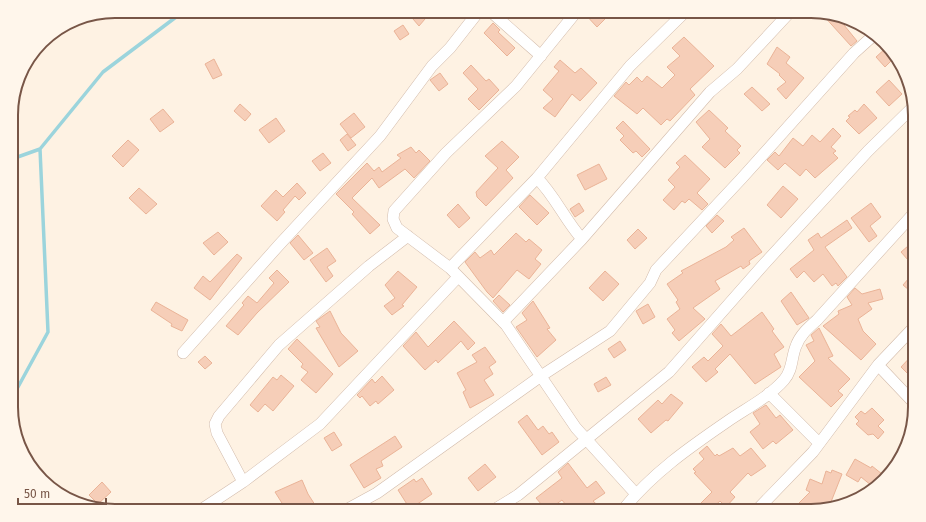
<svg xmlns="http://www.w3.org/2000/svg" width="926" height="522" font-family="'Fira Sans',sans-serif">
  <rect width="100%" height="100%" fill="#fef2e3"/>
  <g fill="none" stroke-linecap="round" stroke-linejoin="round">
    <path stroke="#9bd4dc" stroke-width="3.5" d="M 12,159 L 40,149
      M 12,398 L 48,332 L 40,149 L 103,72 L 184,11"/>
  </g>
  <path fill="#f6ceb8" stroke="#eab397" d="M 584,11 L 613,11 L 597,27 L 584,13 Z
    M 418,13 L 425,19 L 419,26 L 413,19 Z
    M 822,14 L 849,21 L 844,25 L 857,41 L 851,46 Z
    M 493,23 L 500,30 L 498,32 L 515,48 L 507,56 L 484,33 Z
    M 403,25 L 409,34 L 400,40 L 394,31 Z
    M 684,37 L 714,66 L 690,89 L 695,95 L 670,121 L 667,119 L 661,125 L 643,108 L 637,114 L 614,96 L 626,82 L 629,85 L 637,77 L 642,82 L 647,76 L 662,88 L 675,75 L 667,67 L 680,56 L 672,48 Z
    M 777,47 L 790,57 L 786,63 L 804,78 L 786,99 L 777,89 L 786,82 L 779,75 L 780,74 L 767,64 Z
    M 886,48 L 895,57 L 885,67 L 876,57 Z
    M 214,59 L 222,75 L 213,79 L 205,64 Z
    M 560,60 L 575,73 L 581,68 L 597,83 L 580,101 L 572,94 L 555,117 L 543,108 L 553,99 L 543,90 L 559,71 L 554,67 Z
    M 471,65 L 486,81 L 489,79 L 499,90 L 479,110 L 468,99 L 478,89 L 463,73 Z
    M 440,73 L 448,84 L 439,91 L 430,80 Z
    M 889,80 L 902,94 L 889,106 L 876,92 Z
    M 752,87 L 770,104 L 762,111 L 744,94 Z
    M 240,104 L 251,114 L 245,121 L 234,111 Z
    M 864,104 L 877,118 L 859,134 L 846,121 L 850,117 L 848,116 L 855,110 L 857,112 Z
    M 163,109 L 174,122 L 160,132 L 150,119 Z
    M 709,110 L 728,128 L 725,131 L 741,146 L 737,150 L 740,153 L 725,168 L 702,147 L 710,139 L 696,122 Z
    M 354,113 L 365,127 L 351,138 L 340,124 Z
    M 276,118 L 285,131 L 269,143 L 259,130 Z
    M 623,121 L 650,149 L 642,157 L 636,151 L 633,153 L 620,140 L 624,136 L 616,128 Z
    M 833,128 L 841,136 L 831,147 L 836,151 L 833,153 L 838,158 L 815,178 L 806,169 L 800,176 L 785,163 L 778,170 L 767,160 L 775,152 L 779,156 L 793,138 L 803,146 L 812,135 L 820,142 Z
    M 347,134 L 356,145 L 348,151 L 340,140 Z
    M 128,140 L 139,150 L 123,167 L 112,156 Z
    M 502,141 L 519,157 L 506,170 L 513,178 L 486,206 L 477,197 L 476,192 L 498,168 L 485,156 Z
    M 411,147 L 416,153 L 419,150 L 430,161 L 414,178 L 405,169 L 379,188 L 372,178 L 352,198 L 380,225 L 370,234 L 352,214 L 354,212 L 336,194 L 367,163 L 374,171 L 379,167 L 382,172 L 401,158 L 397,155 Z
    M 323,153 L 331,163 L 320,171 L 312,161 Z
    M 685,155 L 710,179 L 697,193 L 708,204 L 702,210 L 689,199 L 685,203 L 682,201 L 674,210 L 663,200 L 675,187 L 668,180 L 680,167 L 676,163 Z
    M 599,164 L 607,179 L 585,190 L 577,175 Z
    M 297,183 L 306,193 L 299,200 L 295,196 L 283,210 L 285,212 L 277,221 L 261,206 L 276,190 L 283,197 Z
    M 783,186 L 798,199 L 781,218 L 767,205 Z
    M 139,188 L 157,204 L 146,214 L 129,198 Z
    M 530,195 L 549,213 L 537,225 L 519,207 Z
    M 579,203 L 584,211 L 575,217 L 570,209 Z
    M 871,203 L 881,217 L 870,226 L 877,236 L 869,242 L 851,218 Z
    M 458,204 L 470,218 L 459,228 L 447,215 Z
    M 717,215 L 724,221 L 712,233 L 706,226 Z
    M 847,220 L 852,228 L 825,247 L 847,277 L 838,286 L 836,283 L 832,286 L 823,274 L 814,282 L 804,271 L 797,278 L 790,269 L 814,250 L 808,240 L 818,233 L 821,238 Z
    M 744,228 L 762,252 L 749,261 L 750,264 L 743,269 L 741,266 L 715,281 L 720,289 L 693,308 L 705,319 L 679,341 L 672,333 L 675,330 L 667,319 L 680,309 L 676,302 L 678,300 L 667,284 L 683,273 L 681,271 L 726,247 L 734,240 L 731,237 Z
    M 638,229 L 647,238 L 635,249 L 627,240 Z
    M 218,232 L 228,242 L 214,255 L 203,243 Z
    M 516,233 L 526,242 L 529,239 L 542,250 L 535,259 L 541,264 L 529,279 L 517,270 L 493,298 L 487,292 L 465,262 L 475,252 L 480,258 L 491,250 L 494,255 Z
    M 298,235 L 313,253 L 304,260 L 290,243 Z
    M 915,240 L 915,268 L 901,252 Z
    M 327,248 L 336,261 L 327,267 L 333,276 L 326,282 L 310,260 Z
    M 237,254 L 242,258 L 210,300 L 194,288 L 203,276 L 210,282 Z
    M 277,270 L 289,282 L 257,313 L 238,335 L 226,326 L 244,305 L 242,303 L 248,296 L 257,303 L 274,283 L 269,278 Z
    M 398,271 L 417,287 L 402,305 L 404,306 L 392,315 L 384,306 L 395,298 L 385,285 Z
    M 605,271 L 619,284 L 603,301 L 589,288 Z
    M 915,271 L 915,295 L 903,285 Z
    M 855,288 L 862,294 L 880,289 L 883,299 L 868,303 L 872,309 L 858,319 L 863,331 L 876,344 L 861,360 L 823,326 L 839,314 L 838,311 L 852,305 L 847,297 Z
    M 791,292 L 809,318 L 797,325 L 781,301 Z
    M 499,295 L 510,305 L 503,312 L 493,301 Z
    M 533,301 L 550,328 L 547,329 L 556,340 L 537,357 L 516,327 L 527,320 L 522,313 Z
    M 156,302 L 188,320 L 182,331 L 171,326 L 172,324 L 151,310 Z
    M 648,304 L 655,317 L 643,324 L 636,311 Z
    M 330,311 L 341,333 L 358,351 L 339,367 L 316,328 L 320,327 L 316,321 Z
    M 762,312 L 774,329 L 772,331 L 784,347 L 774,354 L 781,367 L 755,384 L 730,354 L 715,369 L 718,372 L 706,382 L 692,367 L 704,357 L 708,361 L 723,346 L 712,334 L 721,324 L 731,336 Z
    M 454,321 L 475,343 L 468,350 L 461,341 L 438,363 L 436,360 L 425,370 L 403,346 L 416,332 L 428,347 Z
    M 819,328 L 833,356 L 828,358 L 850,379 L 838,391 L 843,395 L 831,407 L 799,377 L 815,361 L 806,345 L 814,341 L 811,335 Z
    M 297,339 L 333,374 L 316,393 L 301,380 L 308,372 L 301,367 L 303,364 L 288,349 Z
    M 620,341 L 626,350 L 614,358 L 608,349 Z
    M 485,347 L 496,362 L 489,367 L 493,374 L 484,380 L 494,395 L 470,408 L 463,392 L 466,390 L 457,373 L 477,362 L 472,355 Z
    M 915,352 L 915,369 L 909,375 L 901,367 Z
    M 205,356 L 212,363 L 205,369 L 198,362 Z
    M 281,375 L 294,386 L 273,411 L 265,404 L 258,412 L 250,405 L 273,377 L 277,380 Z
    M 382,376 L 394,390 L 378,404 L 376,401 L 370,406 L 362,396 L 360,398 L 357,395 L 372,379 L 375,383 Z
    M 606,377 L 611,385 L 598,392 L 594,384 Z
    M 671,394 L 683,403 L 668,421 L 666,420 L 651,433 L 638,419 L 658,400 L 662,404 Z
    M 766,405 L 776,418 L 780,415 L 793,430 L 776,444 L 773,441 L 763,449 L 750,432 L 760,424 L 753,413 Z
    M 872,408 L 884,420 L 878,426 L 884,432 L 878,439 L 873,434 L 868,435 L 856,424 L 859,421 L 855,417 L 861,411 L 865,414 Z
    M 527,415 L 538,430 L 543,426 L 549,434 L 552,432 L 559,442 L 542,455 L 518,422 Z
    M 334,432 L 342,445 L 332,451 L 324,438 Z
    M 395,436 L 402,447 L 381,461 L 383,466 L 376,469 L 381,478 L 364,488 L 350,465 Z
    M 707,446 L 715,456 L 717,454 L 719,456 L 733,448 L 740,456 L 751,448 L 766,466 L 751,476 L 748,473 L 730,492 L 735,497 L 726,507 L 720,501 L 709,511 L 700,504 L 712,492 L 694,473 L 696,472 L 693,469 L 704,459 L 699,453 Z
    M 855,459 L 871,468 L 872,466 L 882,474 L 872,486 L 861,477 L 858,482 L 846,475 Z
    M 568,463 L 587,488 L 596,481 L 605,493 L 593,501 L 604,511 L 588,511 L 585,508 L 581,511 L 575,511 L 568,503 L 566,505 L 562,500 L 547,511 L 536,498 L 562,478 L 558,472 Z
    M 485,464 L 496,477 L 478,491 L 468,478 Z
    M 832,470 L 842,474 L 829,507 L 817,511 L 791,511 L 810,492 L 806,490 L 810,479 L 822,484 L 826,471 L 831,473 Z
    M 422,478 L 432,494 L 410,509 L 398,490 L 414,479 L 416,482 Z
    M 302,480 L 308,494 L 319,511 L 287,511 L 275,492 Z
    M 102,482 L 111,492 L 98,504 L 89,495 Z"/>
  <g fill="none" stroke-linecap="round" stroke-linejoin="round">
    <defs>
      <path id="minor" d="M 490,11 L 541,56
        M 577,11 L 516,86 L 446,153 L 394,211 L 393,219 L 397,228 L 450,268 L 506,325 L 576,428 L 636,494
        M 537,178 C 555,196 565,220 582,239
        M 450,268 L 537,178 L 630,66 L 686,11
        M 503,322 L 582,239 L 710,92 L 737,69 L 791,11
        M 183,353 L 279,245 L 380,136 L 432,66 L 450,48 L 479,11
        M 878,365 L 915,404
        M 769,393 L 819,443
        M 243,482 L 217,433 L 215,424 L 219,416 L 279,345 L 369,266 L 408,236
        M 199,511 L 243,482 L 320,424 L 458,277
        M 344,511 L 377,493 L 541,376 L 610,331 L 650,283 L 656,270 L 742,178 L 854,53 L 874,35
        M 492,511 L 518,495 L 669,372 L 765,263 L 868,151 L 914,106
        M 622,511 C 651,474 690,447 728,421 C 747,408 769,397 784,380 C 793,370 791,358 796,346 C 800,335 808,328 817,320 L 915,212
        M 756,511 L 813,452 L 878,365 L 915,326"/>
    </defs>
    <use href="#minor" stroke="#d2bbab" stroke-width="12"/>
    <use href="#minor" stroke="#fff" stroke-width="11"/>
  </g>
  <path d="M0 0H926V522H0ZM115 18H811A97 97 0 0 1 908 115V407A97 97 0 0 1 811 504H115A97 97 0 0 1 18 407V115A97 97 0 0 1 115 18Z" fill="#fff6eb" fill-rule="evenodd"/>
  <path fill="none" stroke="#785647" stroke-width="2" d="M115 18H811A97 97 0 0 1 908 115V407A97 97 0 0 1 811 504H115A97 97 0 0 1 18 407V115A97 97 0 0 1 115 18Z"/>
  <path d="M18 498v6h88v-6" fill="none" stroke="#785647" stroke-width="2"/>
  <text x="24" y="498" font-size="12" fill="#785647" stroke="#fff6eb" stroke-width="3" paint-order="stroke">50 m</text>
</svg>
